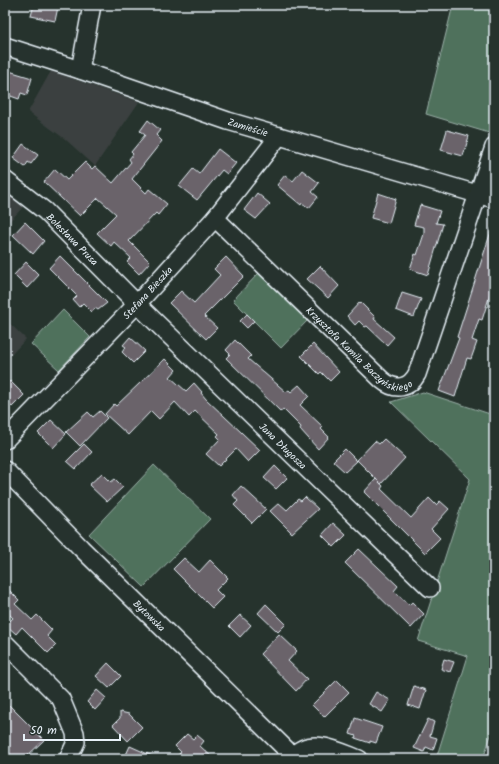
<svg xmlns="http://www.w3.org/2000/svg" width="499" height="764" font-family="Kalam,sans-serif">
  <rect width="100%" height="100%" fill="#26332d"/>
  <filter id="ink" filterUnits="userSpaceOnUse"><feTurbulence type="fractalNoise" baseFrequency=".025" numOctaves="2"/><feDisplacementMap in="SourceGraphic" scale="8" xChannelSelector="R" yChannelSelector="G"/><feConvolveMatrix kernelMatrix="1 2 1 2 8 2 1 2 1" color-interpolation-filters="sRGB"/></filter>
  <g filter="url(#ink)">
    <path fill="#3b4140" d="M 51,71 L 139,102 L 95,166 L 65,139 L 28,112 Z
      M 5,189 L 25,205 L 5,226 Z
      M 5,319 L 26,339 L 5,361 Z"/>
    <path fill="#4f715b" stroke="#9cb1aa" d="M 453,5 L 494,5 L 494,113 L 489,133 L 426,114 Z
      M 259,273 L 307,321 L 281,348 L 233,300 Z
      M 63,310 L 90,337 L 59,370 L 31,344 Z
      M 423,392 L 493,415 L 494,412 L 494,726 L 483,759 L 436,759 L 468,656 L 418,641 L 470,479 L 391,402 Z
      M 154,465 L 210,519 L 144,587 L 89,534 Z
      M 316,751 L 343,759 L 316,759 L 310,753 Z"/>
    <path fill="#6b636b" stroke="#e8f1f8" d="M 34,5 L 58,7 L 55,21 L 31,16 Z
      M 9,71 L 32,78 L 27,95 L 21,93 L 19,99 L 5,94 L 5,84 Z
      M 148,120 L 160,130 L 156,135 L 162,141 L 132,179 L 146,193 L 149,189 L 167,204 L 158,215 L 156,213 L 129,241 L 150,262 L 139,274 L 127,262 L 131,258 L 114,242 L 111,246 L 97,233 L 116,214 L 98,198 L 80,216 L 44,182 L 55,169 L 67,180 L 85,162 L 92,169 L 95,166 L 113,183 L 131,162 L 129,159 L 133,154 L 131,152 L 145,135 L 140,131 Z
      M 447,130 L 469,136 L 463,156 L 441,150 Z
      M 23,144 L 38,155 L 31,164 L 28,162 L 25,167 L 13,158 Z
      M 218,149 L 236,163 L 227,174 L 222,170 L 197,200 L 179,186 L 193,169 L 199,174 Z
      M 302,170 L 319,183 L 312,192 L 318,197 L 309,208 L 302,203 L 301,205 L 277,185 L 285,175 L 293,181 Z
      M 257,193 L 270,204 L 256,219 L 244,210 Z
      M 378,193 L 396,199 L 389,223 L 371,218 Z
      M 420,205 L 440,211 L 436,223 L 443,224 L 428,275 L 410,269 L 415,254 L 417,255 L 424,234 L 424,227 L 414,225 Z
      M 25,222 L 44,241 L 33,254 L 13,235 Z
      M 492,228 L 494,229 L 494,282 L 482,320 L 479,319 L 472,340 L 477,342 L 471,359 L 467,358 L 455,397 L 439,391 L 459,338 L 457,337 Z
      M 60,256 L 107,303 L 98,310 L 95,308 L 92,312 L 83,303 L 79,307 L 73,300 L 77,296 L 49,268 Z
      M 226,257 L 244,276 L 204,316 L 217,328 L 206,339 L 169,303 L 181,291 L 194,303 L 220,275 L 214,269 Z
      M 26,262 L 39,275 L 27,288 L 14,275 Z
      M 320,266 L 339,286 L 328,298 L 307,279 Z
      M 402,293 L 421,299 L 414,317 L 396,310 Z
      M 360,302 L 375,317 L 374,319 L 394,337 L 387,345 L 367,326 L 365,327 L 359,321 L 355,325 L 347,316 Z
      M 247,314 L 254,321 L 247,328 L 240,321 Z
      M 130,337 L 145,351 L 133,363 L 122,352 L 126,347 L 123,345 Z
      M 235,340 L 251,356 L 248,359 L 286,392 L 289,390 L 291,392 L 299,385 L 309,396 L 300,405 L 323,427 L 321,429 L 329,437 L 318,449 L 300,429 L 301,427 L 283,409 L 281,412 L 226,358 L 230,354 L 226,350 Z
      M 313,344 L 339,372 L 330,381 L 321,372 L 319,374 L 301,356 Z
      M 165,359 L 176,370 L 170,377 L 186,391 L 194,383 L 202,392 L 201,393 L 206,399 L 260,450 L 248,462 L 236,449 L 219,466 L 206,454 L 220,439 L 217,436 L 219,434 L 195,411 L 189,417 L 175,402 L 159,419 L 151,411 L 128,435 L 105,414 L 114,404 L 116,406 Z
      M 10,381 L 24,395 L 12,407 L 5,400 L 5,386 Z
      M 100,411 L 107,418 L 80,446 L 66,432 L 88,412 L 93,417 Z
      M 51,420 L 66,434 L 53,448 L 38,433 Z
      M 384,439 L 405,458 L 381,484 L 357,460 L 375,441 L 379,444 Z
      M 84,444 L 92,452 L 76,469 L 67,461 Z
      M 345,449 L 357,461 L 345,472 L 333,461 Z
      M 275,466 L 287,478 L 276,489 L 264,478 Z
      M 102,473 L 111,482 L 115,479 L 123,487 L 107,502 L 89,485 Z
      M 376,479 L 383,486 L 381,489 L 411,518 L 429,498 L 436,505 L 440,501 L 449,509 L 431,529 L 440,538 L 425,553 L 364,492 Z
      M 241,486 L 266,509 L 252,523 L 234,505 L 238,501 L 233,495 Z
      M 305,497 L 318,509 L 292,533 L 270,511 L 279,503 L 287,510 L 298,499 L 301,501 Z
      M 333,523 L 346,535 L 334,547 L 322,535 Z
      M 359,549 L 398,586 L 394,591 L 409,605 L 412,602 L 424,614 L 411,628 L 345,563 Z
      M 184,558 L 199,572 L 210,560 L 228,578 L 216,590 L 223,597 L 212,608 L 173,569 Z
      M 5,586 L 19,600 L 15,604 L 32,620 L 37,615 L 52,630 L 47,636 L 56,645 L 48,653 L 22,627 L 16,634 L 6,625 L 13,618 L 7,612 L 5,614 Z
      M 266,604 L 286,624 L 278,632 L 258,613 Z
      M 240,615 L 251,625 L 240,637 L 229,626 Z
      M 279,634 L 297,651 L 288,661 L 307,679 L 296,691 L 260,654 Z
      M 444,659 L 454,662 L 450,672 L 441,669 Z
      M 108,663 L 121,676 L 109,688 L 96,676 Z
      M 337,680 L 349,692 L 324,717 L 312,705 Z
      M 414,686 L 426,690 L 420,709 L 408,705 Z
      M 97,690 L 106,698 L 95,710 L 87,702 Z
      M 376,692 L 390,700 L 382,712 L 369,704 Z
      M 5,701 L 44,740 L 24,759 L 5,759 Z
      M 120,712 L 129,714 L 142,727 L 128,741 L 113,725 L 120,718 Z
      M 355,718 L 382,727 L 376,743 L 370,741 L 370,743 L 355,738 L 356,736 L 350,734 Z
      M 428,719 L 434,722 L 430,736 L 437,738 L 433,750 L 426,747 L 424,752 L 414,748 Z
      M 187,734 L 193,739 L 197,735 L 204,741 L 200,746 L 214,759 L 174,759 L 181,752 L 175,746 Z
      M 130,746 L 159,759 L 124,759 Z"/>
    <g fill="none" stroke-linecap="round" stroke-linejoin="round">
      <defs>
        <g id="minor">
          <path id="s1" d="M 5,46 L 80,70 L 228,121 L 494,199"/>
          <path d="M 80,70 L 92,5"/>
          <path id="s2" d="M 5,180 L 45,211 L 137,304 L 430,588"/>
          <path id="s3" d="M 215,218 L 382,380 C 395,391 409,389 417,374 L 494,147"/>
          <path id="s4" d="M 5,440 L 137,304 L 215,218 L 279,136"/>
          <path id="s5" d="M 5,470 L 81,548 L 296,759"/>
          <path d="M 5,643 L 61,699 L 75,733 L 76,742 L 68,759"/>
          <path d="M 293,756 C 311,736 338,751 359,759"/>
        </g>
      </defs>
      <use href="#minor" stroke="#e8f1f8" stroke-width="20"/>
      <use href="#minor" stroke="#26332d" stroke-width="17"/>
    </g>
  </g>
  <g text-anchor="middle" stroke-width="3" stroke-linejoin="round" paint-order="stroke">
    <g font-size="10" fill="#e8f1f8" stroke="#26332d">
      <text dy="4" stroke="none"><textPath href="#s1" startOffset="256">Zamieście</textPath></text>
      <text dy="4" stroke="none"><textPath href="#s2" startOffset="90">Bolesława Prusa</textPath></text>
      <text dy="4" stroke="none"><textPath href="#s4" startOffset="205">Stefana Bieszka</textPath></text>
      <text dy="4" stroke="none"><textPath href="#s3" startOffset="197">Krzysztofa Kamila Baczyńskiego</textPath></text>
      <text dy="4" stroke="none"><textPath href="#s2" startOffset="385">Jana Długosza</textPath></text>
      <text dy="4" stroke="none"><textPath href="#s5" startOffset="205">Bytowska</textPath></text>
    </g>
  </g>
  <rect width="499" height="764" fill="none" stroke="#26332d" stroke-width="20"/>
  <rect x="10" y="10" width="479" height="744" fill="none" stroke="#e8f1f8" stroke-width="1.5" filter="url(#ink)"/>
  <path d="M24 734v6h96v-6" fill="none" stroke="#e8f1f8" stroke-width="2"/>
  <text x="30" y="734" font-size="12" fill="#e8f1f8" stroke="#26332d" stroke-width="3" paint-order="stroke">50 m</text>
</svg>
